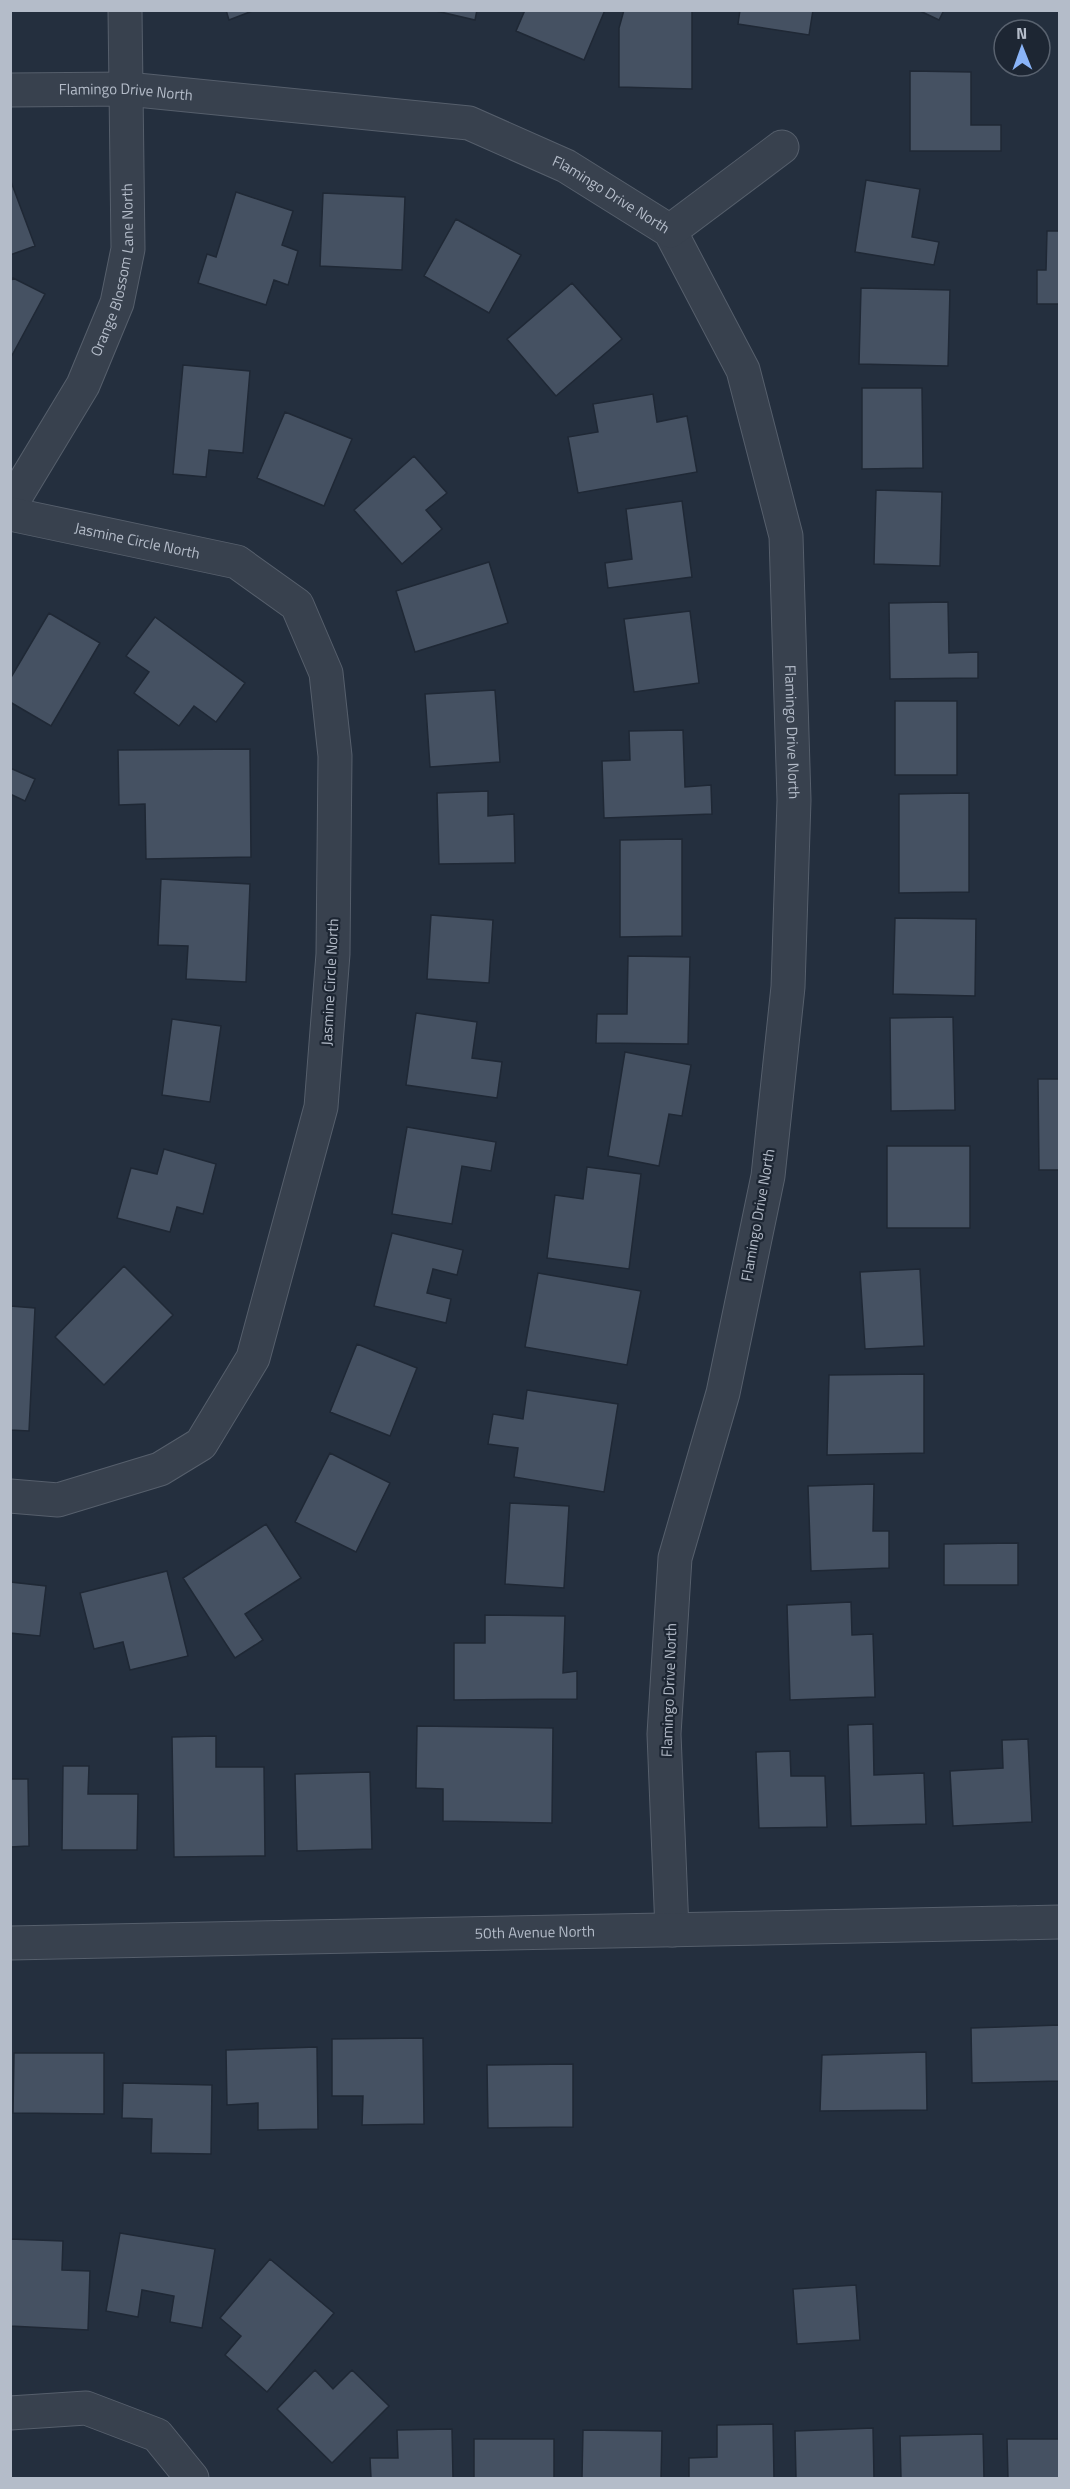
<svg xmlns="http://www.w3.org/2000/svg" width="1070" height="2489" font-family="'Titillium Web',sans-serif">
  <rect width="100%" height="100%" fill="#242f3e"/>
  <path fill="#455162" stroke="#1f2835" stroke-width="1.5" d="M 226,10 L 255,10 L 229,20 Z
    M 432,10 L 477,10 L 475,20 Z
    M 525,10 L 605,10 L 584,60 L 516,31 Z
    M 624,10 L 692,10 L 692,89 L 619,87 L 619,28 Z
    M 740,10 L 813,10 L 809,35 L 738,24 Z
    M 918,10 L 944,10 L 939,20 Z
    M 910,71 L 971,72 L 971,125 L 1001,125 L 1001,151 L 910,151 Z
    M 10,179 L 35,246 L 10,255 Z
    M 866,180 L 920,189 L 912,237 L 939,242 L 934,265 L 855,252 Z
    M 236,192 L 293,211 L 282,245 L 298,251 L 288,285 L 274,280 L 266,305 L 198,283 L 207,254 L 216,257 Z
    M 323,193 L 405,197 L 402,270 L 320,266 Z
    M 456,219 L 521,255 L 489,313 L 424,276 Z
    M 1047,231 L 1060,231 L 1060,304 L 1037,304 L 1037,270 L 1046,270 Z
    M 13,278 L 45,294 L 10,359 L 10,282 Z
    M 572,283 L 622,339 L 556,396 L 507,339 Z
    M 861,288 L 950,290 L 948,366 L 859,364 Z
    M 183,365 L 250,371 L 243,453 L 209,450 L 206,477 L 173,474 Z
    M 862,388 L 922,388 L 923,468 L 862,469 Z
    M 653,394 L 657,422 L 687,416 L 697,472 L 578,493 L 568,437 L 598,432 L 593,404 Z
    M 285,412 L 352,439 L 324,506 L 257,478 Z
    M 414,456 L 447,493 L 426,510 L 442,529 L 402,564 L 354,510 Z
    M 876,490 L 942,492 L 940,566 L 874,564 Z
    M 682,501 L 692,577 L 608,588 L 605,563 L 632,559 L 626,509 Z
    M 489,562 L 508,623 L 415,652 L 396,591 Z
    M 948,602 L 949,653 L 978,652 L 978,678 L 890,679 L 889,603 Z
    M 690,611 L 699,683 L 634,692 L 624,619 Z
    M 49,613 L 100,643 L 51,726 L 10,702 L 10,679 Z
    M 155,617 L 245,683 L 216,722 L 194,706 L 179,726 L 134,693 L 149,672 L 126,656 Z
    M 495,690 L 500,762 L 430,767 L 425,694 Z
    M 895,701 L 957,701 L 957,775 L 895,775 Z
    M 683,730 L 685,787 L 711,785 L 712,814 L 604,818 L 602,761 L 630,760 L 629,731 Z
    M 250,749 L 251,857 L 146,859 L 145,804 L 119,805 L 118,750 Z
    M 10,768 L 35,779 L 25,801 L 10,794 Z
    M 488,791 L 488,816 L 514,814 L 515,863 L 439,864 L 437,793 Z
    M 969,793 L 969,892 L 899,893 L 899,794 Z
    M 682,839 L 682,936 L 620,937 L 620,840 Z
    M 161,879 L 250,884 L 246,982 L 186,979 L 188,946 L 158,945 Z
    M 431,915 L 493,920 L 489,983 L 427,979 Z
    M 895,918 L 976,919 L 975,996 L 893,994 Z
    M 628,956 L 690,957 L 688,1044 L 596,1043 L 597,1014 L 627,1014 Z
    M 416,1013 L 477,1022 L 472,1058 L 502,1062 L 497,1098 L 406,1085 Z
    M 953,1017 L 955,1110 L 891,1111 L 890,1018 Z
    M 172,1019 L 221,1026 L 210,1102 L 162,1095 Z
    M 625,1052 L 691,1065 L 682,1116 L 669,1114 L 659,1166 L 608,1156 Z
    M 1038,1079 L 1060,1079 L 1060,1170 L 1039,1170 Z
    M 407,1127 L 496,1142 L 491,1171 L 462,1166 L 452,1224 L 392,1214 Z
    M 887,1146 L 970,1146 L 970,1228 L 887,1228 Z
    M 164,1149 L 216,1164 L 203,1214 L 177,1207 L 170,1232 L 117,1218 L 131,1168 L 157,1174 Z
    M 587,1167 L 641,1174 L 629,1269 L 547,1258 L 555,1195 L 583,1199 Z
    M 392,1233 L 463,1250 L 457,1275 L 433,1269 L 427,1293 L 451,1299 L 446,1323 L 374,1306 Z
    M 124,1266 L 173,1315 L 104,1385 L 55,1337 Z
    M 920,1269 L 924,1346 L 865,1349 L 860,1272 Z
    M 538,1273 L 641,1291 L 627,1365 L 525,1347 Z
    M 10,1306 L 35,1308 L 29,1431 L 10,1430 Z
    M 357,1344 L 417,1368 L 390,1436 L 330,1412 Z
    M 924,1374 L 924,1453 L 827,1455 L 829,1375 Z
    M 527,1390 L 618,1404 L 604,1492 L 514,1477 L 518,1448 L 488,1444 L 493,1414 L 523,1419 Z
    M 330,1453 L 390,1483 L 356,1552 L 295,1522 Z
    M 874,1484 L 873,1531 L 889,1531 L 889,1568 L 811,1571 L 808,1486 Z
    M 510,1503 L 569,1506 L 564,1588 L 505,1584 Z
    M 266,1524 L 301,1578 L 245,1614 L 263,1640 L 235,1658 L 183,1578 Z
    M 1018,1543 L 1018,1585 L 944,1585 L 944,1544 Z
    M 167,1571 L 188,1656 L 130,1670 L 123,1642 L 94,1649 L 80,1593 Z
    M 10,1582 L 46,1586 L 40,1636 L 10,1633 Z
    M 851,1602 L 852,1635 L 873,1634 L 875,1697 L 790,1700 L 787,1605 Z
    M 485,1615 L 565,1616 L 563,1673 L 577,1671 L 577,1699 L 454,1700 L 454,1643 L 485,1643 Z
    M 873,1724 L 874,1775 L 924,1773 L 926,1824 L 851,1826 L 848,1725 Z
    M 417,1726 L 553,1728 L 552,1823 L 443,1821 L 443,1789 L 416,1788 Z
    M 216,1736 L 216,1767 L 264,1767 L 265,1856 L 174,1857 L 172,1737 Z
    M 1028,1739 L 1032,1822 L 953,1826 L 950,1771 L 1003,1768 L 1002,1740 Z
    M 790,1751 L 791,1776 L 825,1776 L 827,1827 L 759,1828 L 756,1752 Z
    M 63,1766 L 89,1766 L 88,1794 L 138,1794 L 137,1850 L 62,1850 Z
    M 370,1772 L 372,1849 L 297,1851 L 295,1774 Z
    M 10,1779 L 28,1779 L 29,1846 L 10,1847 Z
    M 1060,2025 L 1060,2081 L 972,2083 L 971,2028 Z
    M 423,2038 L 424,2124 L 362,2125 L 363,2096 L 332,2096 L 332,2039 Z
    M 317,2047 L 318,2129 L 258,2130 L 258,2103 L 227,2105 L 226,2050 Z
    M 926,2052 L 927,2110 L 820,2111 L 822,2055 Z
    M 14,2053 L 104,2053 L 104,2114 L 13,2113 Z
    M 573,2064 L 573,2127 L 488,2128 L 487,2065 Z
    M 123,2083 L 212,2085 L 211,2154 L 151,2153 L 152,2119 L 122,2118 Z
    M 120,2233 L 215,2249 L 202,2328 L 170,2322 L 174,2296 L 142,2290 L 138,2317 L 106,2311 Z
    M 10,2239 L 63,2241 L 62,2270 L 90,2271 L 88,2330 L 10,2326 Z
    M 270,2259 L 334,2313 L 267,2392 L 225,2355 L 241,2336 L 220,2318 Z
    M 856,2285 L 860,2340 L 797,2344 L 793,2289 Z
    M 315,2370 L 333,2389 L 352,2370 L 389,2406 L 332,2463 L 277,2409 Z
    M 773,2424 L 774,2478 L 689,2478 L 689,2458 L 717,2457 L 717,2425 Z
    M 873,2428 L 874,2478 L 796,2478 L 795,2431 Z
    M 452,2429 L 453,2478 L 371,2478 L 370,2458 L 398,2458 L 397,2430 Z
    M 583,2430 L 662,2431 L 661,2478 L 582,2478 Z
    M 983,2434 L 984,2478 L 901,2478 L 900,2436 Z
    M 474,2439 L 554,2439 L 554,2478 L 474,2478 Z
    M 1007,2439 L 1060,2439 L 1060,2478 L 1008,2478 Z"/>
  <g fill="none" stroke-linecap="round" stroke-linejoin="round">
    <defs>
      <g id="street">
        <path id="s1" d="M 10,90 L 127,89 L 469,123 L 566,166 L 670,231 L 743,370 L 786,536 L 794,800 L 788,987 L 768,1176 L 723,1393 L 675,1558 L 664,1734 L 672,1930"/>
        <path d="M 670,231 L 782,147"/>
        <path id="s2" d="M 10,506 L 83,385 L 117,303 L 128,249 L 125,10"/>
        <path id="s3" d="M 10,514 L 237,562 L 297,605 L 326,673 L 335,756 L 333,954 L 321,1107 L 253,1358 L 201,1444 L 160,1469 L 58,1500 L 10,1496"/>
        <path id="s4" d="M 10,1943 L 1060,1922"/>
        <path d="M 10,2413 L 86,2408 L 157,2435 L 192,2478"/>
      </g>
    </defs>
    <use href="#street" stroke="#565f6c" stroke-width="35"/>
    <use href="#street" stroke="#38414e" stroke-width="33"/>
  </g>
  <g text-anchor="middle" stroke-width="4.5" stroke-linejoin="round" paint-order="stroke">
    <g font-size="15" fill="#b4bcc9" stroke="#1d2633">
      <text dy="5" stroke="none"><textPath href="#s1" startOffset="116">Flamingo Drive North</textPath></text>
      <text dy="5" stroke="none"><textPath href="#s1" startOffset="620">Flamingo Drive North</textPath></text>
      <text dy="5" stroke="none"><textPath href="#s2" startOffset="262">Orange Blossom Lane North</textPath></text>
      <text dy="5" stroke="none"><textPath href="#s3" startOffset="130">Jasmine Circle North</textPath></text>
      <text dy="5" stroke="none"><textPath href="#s1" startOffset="1214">Flamingo Drive North</textPath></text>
      <text transform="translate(330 982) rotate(-87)" y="5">Jasmine Circle North</text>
      <text transform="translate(758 1215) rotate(-80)" y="5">Flamingo Drive North</text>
      <text transform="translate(669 1690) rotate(-88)" y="5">Flamingo Drive North</text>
      <text dy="5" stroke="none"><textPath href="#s4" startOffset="525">50th Avenue North</textPath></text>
    </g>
  </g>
  <rect width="1070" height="2489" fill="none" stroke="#b4bcc9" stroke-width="24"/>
  <g transform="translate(1022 48) rotate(359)"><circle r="28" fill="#1d2633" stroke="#59626f" stroke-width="1.5"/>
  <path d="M0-4.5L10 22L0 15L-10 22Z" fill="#8ab4f8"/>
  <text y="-9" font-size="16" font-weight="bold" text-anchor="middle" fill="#b4bcc9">N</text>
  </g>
</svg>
